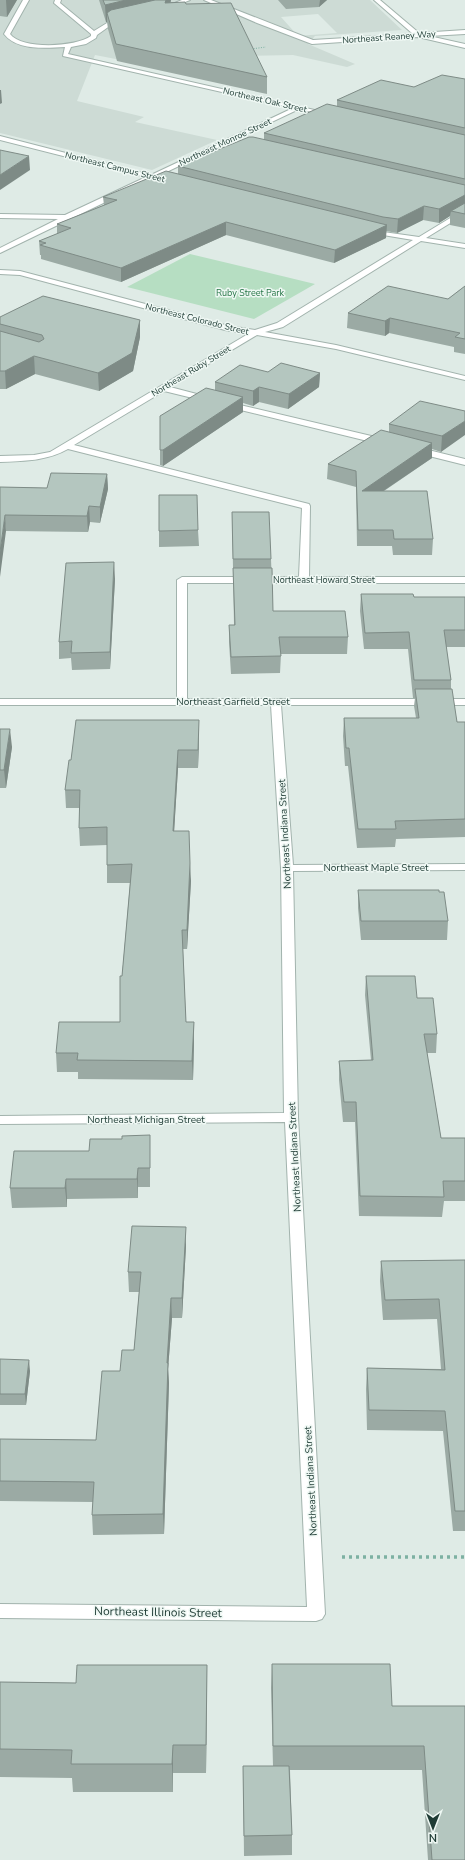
<svg xmlns="http://www.w3.org/2000/svg" width="465" height="1860" font-family="'Nunito Sans',sans-serif">
  <rect width="100%" height="100%" fill="#dfebe6"/>
  <path fill="#cddbd5" fill-rule="evenodd" d="M 0,0 L 370,0 L 402,30 L 315,36 L 308,44 L 355,64 L 347,67 L 293,55 L 180,57 L 152,66 L 95,55 L 77,101 L 144,117 L 135,122 L 217,140 L 152,170 L 0,133 ZM 318,14 L 337,33 L 298,36 L 281,17 Z"/>
  <path fill="#b6dec2" d="M 190,254 L 315,284 L 254,319 L 127,287 Z"/>
  <g fill="none" stroke-linecap="round" stroke-linejoin="round">
    <defs>
      <path id="minor" d="M 23,0 L 29,0 L 10,34 C 22,50 76,47 91,36 L 91,34 L 54,3 L 55,0 L 61,0 L 60,3 L 94,31 L 107,23 L 123,19 L 126,21 L 111,25 L 97,35 L 96,38 L 86,44 L 71,47 L 68,54 L 332,114 L 329,116 L 299,109 L 158,176 L 171,180 L 171,182 L 153,179 L 0,253 L 0,248 L 58,219 L 0,218 L 0,214 L 65,215 L 146,177 L 0,140 L 0,136 L 151,175 L 293,108 L 63,56 L 65,47 C 46,48 17,51 4,34 Z
        M 182,0 L 190,0 L 170,8 L 165,7 Z
        M 204,0 L 211,0 L 313,40 L 413,34 L 374,0 L 380,0 L 419,33 L 465,30 L 465,34 L 429,36 L 465,44 L 465,48 L 418,37 L 312,44 L 257,23 Z
        M 465,209 L 465,214 L 426,238 L 465,244 L 465,248 L 421,241 L 283,327 L 265,332 L 336,345 L 465,376 L 465,380 L 336,349 L 257,335 L 170,387 L 212,398 L 212,402 L 209,402 L 164,391 L 74,445 L 309,504 L 310,506 L 309,577 L 465,577 L 465,583 L 187,583 L 187,699 L 465,699 L 465,705 L 281,705 L 293,865 L 465,864 L 465,870 L 293,871 L 298,1117 L 325,1614 L 322,1619 L 316,1621 L 0,1618 L 0,1604 L 307,1607 L 285,1122 L 0,1124 L 0,1116 L 284,1113 L 281,868 L 271,705 L 0,705 L 0,699 L 177,699 L 177,580 L 182,577 L 299,577 L 302,508 L 68,449 C 47,461 24,461 0,462 L 0,456 L 34,455 L 50,452 L 248,334 L 225,330 L 20,275 L 0,274 L 0,270 L 20,271 L 229,326 L 255,330 L 277,323 L 413,240 L 371,233 L 369,232 L 369,230 L 419,237 Z
        M 224,402 L 227,402 L 384,439 L 388,442 L 384,445 L 224,406 Z
        M 416,447 L 465,459 L 465,465 L 413,452 L 412,450 Z"/>
    </defs>
    <use href="#minor" stroke="#a2b3ad" stroke-width="2"/>
    <path stroke="#7db1a2" stroke-width="1" stroke-dasharray="1 1.5" stroke-linecap="butt" d="M 251,49 L 266,47"/>
    <path stroke="#7db1a2" stroke-width="3.5" stroke-dasharray="3 4" stroke-linecap="butt" d="M 342,1557 L 465,1557"/>
    <use href="#minor" fill="#fff" fill-rule="evenodd"/>
  </g>
  <path fill="#9baaa4" d="M 0,0 L 17,0 L 7,17 L 0,16 Z
    M 99,0 L 171,0 L 171,2 L 186,4 L 267,77 L 267,94 L 117,61 L 108,29 L 107,22 L 106,22 Z
    M 278,0 L 327,0 L 319,7 L 286,9 Z
    M 465,79 L 465,228 L 450,225 L 450,216 L 439,223 L 423,220 L 397,233 L 386,231 L 386,238 L 334,263 L 226,235 L 121,282 L 41,259 L 41,255 L 40,255 L 39,241 L 57,234 L 57,224 L 104,205 L 103,197 L 178,174 L 178,166 L 264,140 L 264,133 L 337,106 L 337,100 L 414,87 Z
    M 465,286 L 465,354 L 454,352 L 454,347 L 389,333 L 385,336 L 347,328 L 348,313 L 448,299 Z
    M 0,317 L 140,337 L 133,371 L 99,391 L 35,374 L 6,389 L 0,389 Z
    M 268,372 L 320,373 L 319,387 L 288,409 L 259,402 L 253,406 L 243,403 L 243,412 L 163,466 L 160,465 L 160,450 L 215,390 L 215,382 Z
    M 465,411 L 441,452 L 432,449 L 432,458 L 384,491 L 433,539 L 432,555 L 393,555 L 392,546 L 357,546 L 356,487 L 327,479 L 328,464 L 389,432 L 389,424 Z
    M 107,474 L 108,489 L 100,523 L 90,522 L 88,532 L 6,531 L 0,487 L 47,488 Z
    M 232,512 L 271,559 L 273,611 L 348,637 L 347,654 L 281,654 L 280,673 L 231,674 L 229,642 L 229,625 L 234,625 Z
    M 198,530 L 199,546 L 159,547 L 159,531 Z
    M 115,579 L 110,669 L 72,670 L 71,658 L 59,659 L 59,642 Z
    M 361,594 L 414,597 L 465,597 L 465,647 L 446,647 L 451,680 L 451,689 L 457,722 L 465,722 L 465,837 L 396,839 L 395,847 L 357,848 L 348,766 L 345,766 L 343,736 L 344,718 L 416,718 L 414,706 L 415,698 L 413,698 L 408,649 L 364,649 L 360,611 Z
    M 0,729 L 12,747 L 6,788 L 0,788 Z
    M 199,738 L 198,768 L 178,768 L 174,831 L 191,881 L 187,949 L 183,949 L 186,1022 L 194,1022 L 194,1042 L 193,1080 L 78,1079 L 78,1072 L 57,1072 L 56,1053 L 120,1022 L 122,976 L 130,883 L 107,883 L 107,845 L 80,846 L 79,828 L 80,808 L 66,808 L 65,790 L 71,760 Z
    M 358,890 L 448,921 L 447,940 L 361,940 L 358,908 Z
    M 366,976 L 417,998 L 437,1034 L 436,1053 L 427,1053 L 441,1138 L 465,1138 L 465,1201 L 444,1201 L 442,1217 L 359,1216 L 355,1122 L 343,1122 L 339,1080 L 339,1061 L 371,1060 L 365,995 Z
    M 150,1155 L 150,1187 L 138,1187 L 138,1198 L 67,1199 L 67,1207 L 12,1208 L 10,1188 Z
    M 186,1246 L 182,1318 L 172,1318 L 168,1369 L 169,1383 L 164,1534 L 93,1535 L 92,1515 L 93,1502 L 0,1501 L 0,1439 L 96,1440 L 120,1371 L 134,1350 L 139,1292 L 129,1292 L 128,1272 Z
    M 465,1260 L 465,1531 L 453,1531 L 443,1431 L 367,1430 L 366,1389 L 367,1368 L 441,1369 L 437,1319 L 383,1320 L 380,1281 L 381,1261 Z
    M 0,1359 L 30,1371 L 26,1405 L 0,1405 Z
    M 272,1664 L 392,1706 L 465,1706 L 465,1860 L 428,1860 L 422,1770 L 290,1770 L 292,1835 L 292,1855 L 244,1856 L 243,1766 L 273,1766 L 271,1688 Z
    M 207,1665 L 206,1773 L 173,1773 L 173,1792 L 73,1792 L 72,1778 L 0,1777 L 0,1682 L 76,1683 Z"/>
  <path fill="#7e8b86" d="M 6,0 L 17,0 L 7,17 Z
    M 126,0 L 171,0 L 170,3 L 107,13 L 107,22 L 106,22 L 105,5 Z
    M 320,0 L 327,0 L 319,7 Z
    M 0,90 L 1,90 L 2,103 L 0,104 Z
    M 29,156 L 30,170 L 0,190 L 0,175 Z
    M 465,195 L 465,208 L 451,211 L 450,216 L 439,223 L 439,209 Z
    M 424,206 L 423,220 L 397,233 L 398,219 Z
    M 226,222 L 226,235 L 121,282 L 121,268 Z
    M 387,225 L 386,238 L 334,263 L 335,250 Z
    M 390,318 L 389,333 L 385,336 L 385,321 Z
    M 140,320 L 140,337 L 133,371 L 99,391 L 98,373 Z
    M 34,356 L 35,374 L 6,389 L 5,371 Z
    M 320,373 L 319,387 L 288,409 L 289,394 Z
    M 259,387 L 259,402 L 253,406 L 253,391 Z
    M 243,397 L 243,412 L 163,466 L 163,450 Z
    M 465,421 L 465,435 L 441,452 L 442,436 Z
    M 432,443 L 432,458 L 361,506 L 362,491 Z
    M 107,474 L 108,489 L 100,523 L 100,507 Z
    M 89,506 L 90,522 L 88,532 L 87,516 Z
    M 5,515 L 6,531 L 0,577 L 0,552 Z
    M 114,562 L 115,579 L 110,669 L 110,652 Z
    M 199,720 L 199,738 L 198,768 L 198,750 Z
    M 10,729 L 12,747 L 6,788 L 4,770 Z
    M 178,750 L 178,768 L 173,850 L 173,831 Z
    M 190,863 L 191,881 L 187,949 L 187,930 Z
    M 194,1022 L 194,1042 L 193,1080 L 192,1061 Z
    M 138,1168 L 138,1198 L 137,1179 Z
    M 66,1179 L 67,1199 L 67,1207 L 65,1188 Z
    M 186,1227 L 186,1246 L 182,1318 L 182,1298 Z
    M 171,1298 L 172,1318 L 168,1369 L 169,1383 L 164,1534 L 163,1514 L 167,1363 Z
    M 29,1360 L 30,1371 L 26,1405 L 25,1394 Z
    M 207,1665 L 207,1693 L 206,1773 L 206,1745 Z
    M 173,1745 L 173,1792 L 172,1764 Z"/>
  <path fill="#b4c6bf" stroke="#7e8b86" d="M 103,0 L 126,0 L 105,5 Z
    M 155,0 L 166,0 L 165,3 L 185,2 L 186,4 L 231,3 L 267,77 L 116,44 L 107,13 L 111,10 Z
    M 442,75 L 465,79 L 465,128 L 337,100 L 381,80 L 414,87 Z
    M 327,104 L 465,135 L 465,179 L 264,133 Z
    M 249,137 L 253,137 L 465,185 L 465,195 L 439,209 L 424,206 L 398,219 L 383,217 L 178,166 Z
    M 0,150 L 29,156 L 0,175 Z
    M 166,171 L 387,225 L 335,250 L 226,222 L 121,268 L 40,245 L 46,243 L 39,241 L 71,228 L 57,224 L 117,200 L 103,197 Z
    M 465,203 L 465,214 L 451,211 Z
    M 388,286 L 448,299 L 465,286 L 465,339 L 455,337 L 460,333 L 390,318 L 385,321 L 348,313 Z
    M 43,296 L 140,320 L 132,353 L 98,373 L 34,356 L 5,371 L 0,371 L 0,331 L 39,342 L 44,339 L 42,335 L 0,324 L 0,317 Z
    M 281,363 L 320,373 L 289,394 L 259,387 L 253,391 L 215,382 L 240,365 L 268,372 Z
    M 206,388 L 243,397 L 163,450 L 160,450 L 160,416 Z
    M 420,401 L 465,411 L 465,421 L 442,436 L 389,424 Z
    M 381,430 L 432,443 L 362,491 L 427,491 L 433,539 L 394,539 L 393,530 L 358,530 L 356,471 L 328,464 Z
    M 51,473 L 107,474 L 100,507 L 89,506 L 87,516 L 5,515 L 0,552 L 0,487 L 47,488 Z
    M 159,495 L 197,495 L 198,530 L 159,531 Z
    M 232,512 L 269,512 L 271,559 L 233,559 Z
    M 114,562 L 110,652 L 71,653 L 72,641 L 59,642 L 66,563 Z
    M 233,568 L 272,568 L 273,611 L 345,611 L 348,637 L 279,637 L 281,656 L 231,657 L 229,625 L 235,625 Z
    M 361,594 L 413,594 L 414,597 L 465,597 L 465,630 L 444,630 L 451,680 L 414,680 L 409,632 L 365,633 Z
    M 415,689 L 452,689 L 457,722 L 465,722 L 465,819 L 395,821 L 396,829 L 358,829 L 349,748 L 346,748 L 344,718 L 419,718 Z
    M 76,720 L 199,720 L 198,750 L 178,750 L 173,831 L 189,831 L 190,863 L 187,930 L 182,930 L 186,1022 L 194,1022 L 192,1061 L 77,1060 L 78,1053 L 56,1053 L 59,1022 L 120,1022 L 120,976 L 122,976 L 132,864 L 107,865 L 107,827 L 79,828 L 80,790 L 65,790 L 69,760 L 71,760 Z
    M 0,729 L 10,729 L 4,770 L 0,770 Z
    M 358,890 L 439,890 L 439,892 L 444,892 L 448,921 L 361,921 Z
    M 366,976 L 415,976 L 417,998 L 433,998 L 437,1034 L 424,1034 L 441,1138 L 465,1138 L 465,1181 L 443,1181 L 444,1197 L 360,1196 L 356,1102 L 344,1102 L 339,1061 L 373,1060 Z
    M 150,1135 L 150,1168 L 138,1168 L 137,1179 L 66,1179 L 65,1188 L 10,1188 L 14,1151 L 89,1151 L 90,1139 L 122,1139 L 122,1136 Z
    M 132,1226 L 186,1227 L 182,1298 L 171,1298 L 167,1363 L 168,1363 L 163,1514 L 92,1515 L 94,1482 L 0,1481 L 0,1439 L 96,1440 L 102,1371 L 120,1371 L 122,1350 L 134,1350 L 141,1272 L 128,1272 Z
    M 465,1260 L 465,1511 L 455,1511 L 445,1411 L 369,1410 L 367,1368 L 445,1370 L 439,1299 L 385,1300 L 381,1261 Z
    M 0,1359 L 29,1360 L 25,1394 L 0,1394 Z
    M 272,1664 L 390,1664 L 392,1706 L 465,1706 L 465,1860 L 432,1860 L 424,1746 L 273,1746 Z
    M 77,1665 L 207,1665 L 206,1745 L 173,1745 L 172,1764 L 71,1764 L 72,1750 L 0,1749 L 0,1682 L 76,1683 Z
    M 243,1766 L 289,1766 L 292,1835 L 244,1836 Z"/>
  <g text-anchor="middle" stroke-width="3" stroke-linejoin="round" paint-order="stroke">
    <g font-size="9" fill="#1f3c35" stroke="#eff8f4">
      <text transform="translate(389 37) rotate(-4)" y="3">Northeast Reaney Way</text>
      <text transform="translate(265 100) rotate(13)" y="3">Northeast Oak Street</text>
      <text transform="translate(225 142) rotate(-25)" y="3">Northeast Monroe Street</text>
      <text transform="translate(115 167) rotate(14)" y="3">Northeast Campus Street</text>
      <text transform="translate(197 319) rotate(14)" y="3">Northeast Colorado Street</text>
      <text transform="translate(191 371) rotate(-31)" y="3">Northeast Ruby Street</text>
      <text x="324" y="583">Northeast Howard Street</text>
    </g>
    <g font-size="9" fill="#267647" stroke="#eff8f4">
      <text x="250" y="296">Ruby Street Park</text>
    </g>
    <g font-size="10" fill="#1f3c35" stroke="#eff8f4">
      <text x="233" y="705">Northeast Garfield Street</text>
      <text transform="translate(284 834) rotate(-93)" y="4">Northeast Indiana Street</text>
      <text x="376" y="871">Northeast Maple Street</text>
      <text x="146" y="1123">Northeast Michigan Street</text>
      <text transform="translate(294 1157) rotate(-93)" y="4">Northeast Indiana Street</text>
      <text transform="translate(310 1481) rotate(-93)" y="4">Northeast Indiana Street</text>
    </g>
    <g font-size="12" fill="#1f3c35" stroke="#eff8f4">
      <text transform="translate(158 1612) rotate(1)" y="4">Northeast Illinois Street</text>
    </g>
  </g>
  <g transform="translate(433 1828) rotate(180)" stroke="#eff8f4" stroke-width="3" paint-order="stroke">
  <path d="M0-3L7 15L0 10L-7 15Z" fill="#1f3c35"/>
  <text y="-6" font-size="11" font-weight="bold" text-anchor="middle" fill="#1f3c35">N</text>
  </g>
</svg>
